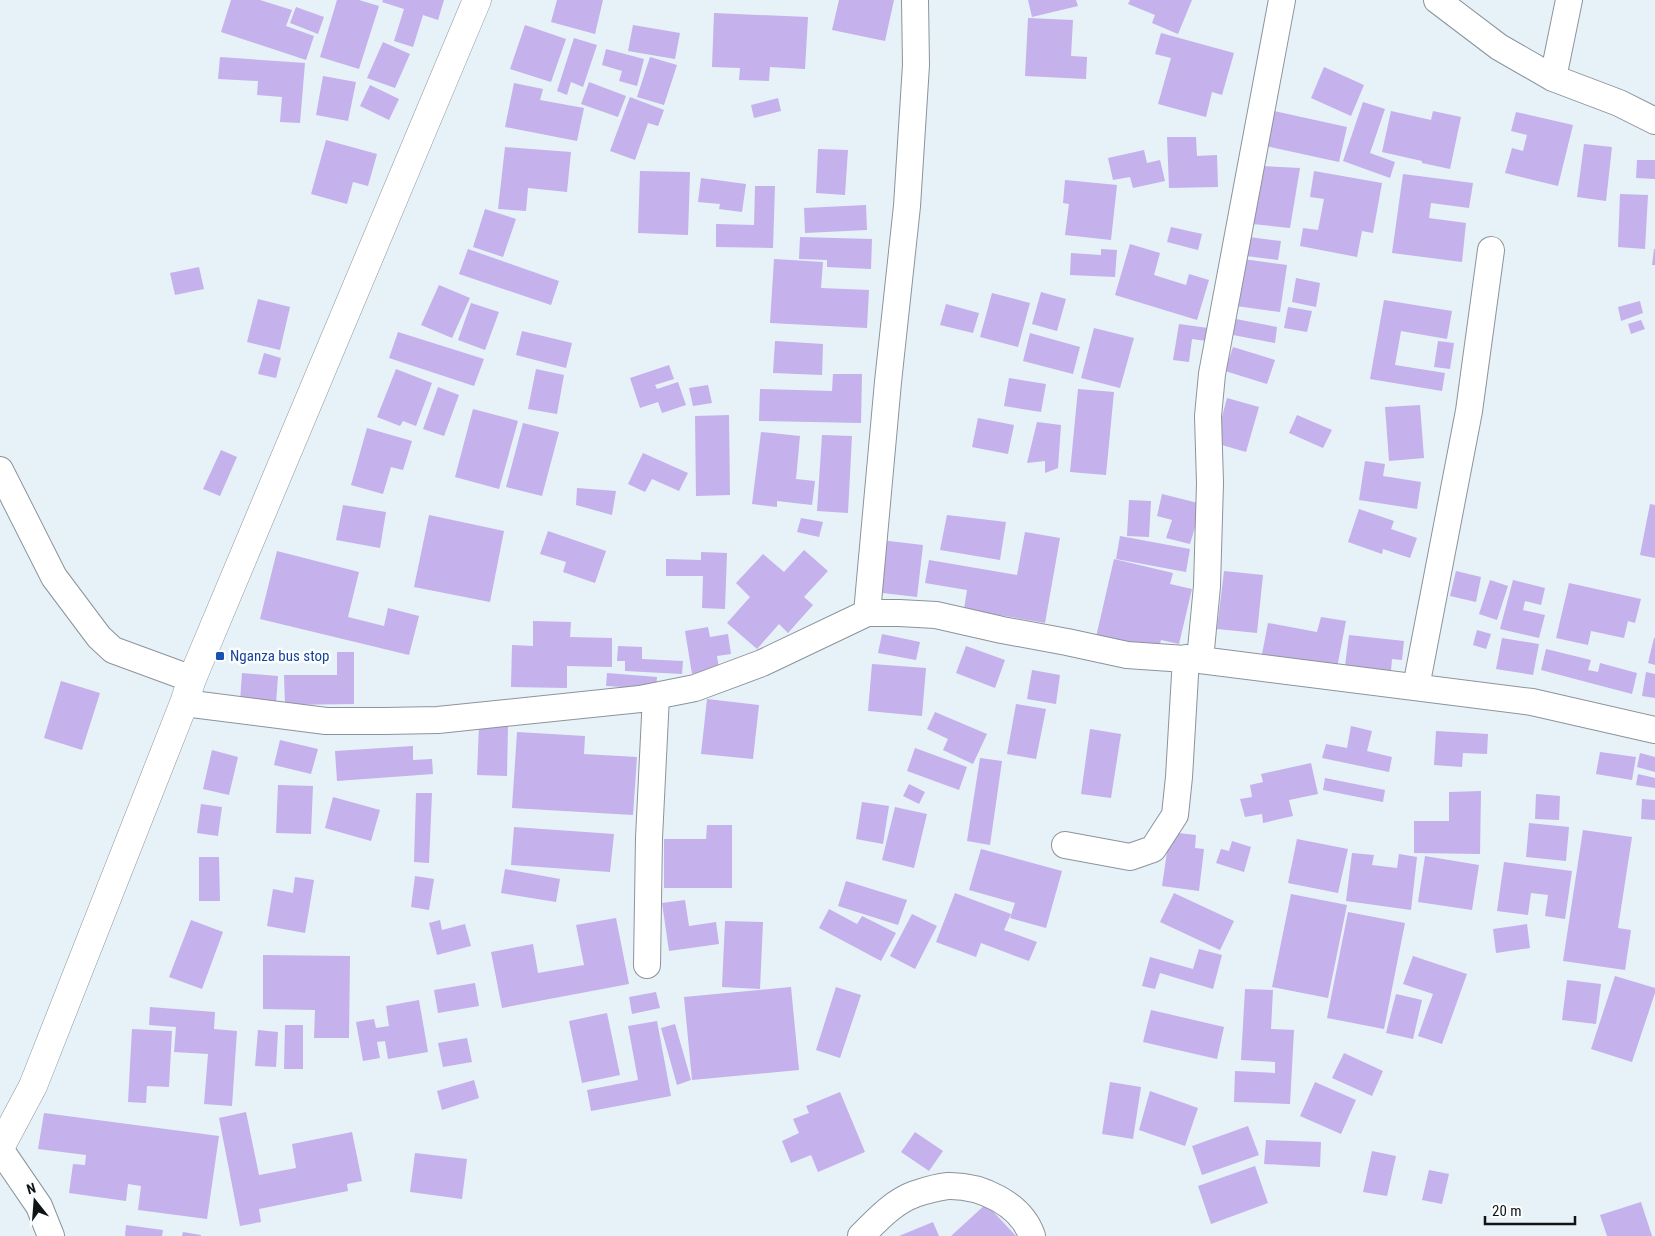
<svg xmlns="http://www.w3.org/2000/svg" width="1655" height="1236" font-family="'Roboto Condensed',sans-serif">
  <rect width="100%" height="100%" fill="#e7f1f8"/>
  <path fill="#c5b1ec" d="M 231,0 L 260,0 L 292,10 L 286,26 L 314,36 L 306,60 L 221,32 Z
    M 337,0 L 359,0 L 379,6 L 359,69 L 320,57 Z
    M 383,0 L 444,0 L 438,20 L 423,15 L 413,47 L 394,41 L 404,9 L 382,2 Z
    M 557,0 L 603,0 L 595,34 L 551,22 Z
    M 839,0 L 894,0 L 885,41 L 832,30 Z
    M 1028,0 L 1076,0 L 1078,6 L 1032,17 Z
    M 1130,0 L 1192,0 L 1178,34 L 1152,23 L 1155,15 L 1128,4 Z
    M 296,7 L 324,17 L 318,34 L 290,23 Z
    M 714,13 L 808,17 L 805,69 L 770,67 L 769,81 L 739,80 L 740,68 L 712,67 Z
    M 1028,18 L 1073,20 L 1071,56 L 1087,57 L 1086,79 L 1025,76 Z
    M 525,25 L 566,39 L 551,82 L 510,69 Z
    M 633,25 L 680,33 L 675,59 L 628,51 Z
    M 1161,33 L 1234,53 L 1222,95 L 1212,92 L 1206,117 L 1158,104 L 1171,58 L 1155,54 Z
    M 574,38 L 597,45 L 583,87 L 571,82 L 567,95 L 557,91 Z
    M 383,42 L 410,54 L 395,88 L 367,78 Z
    M 606,49 L 644,59 L 637,86 L 619,81 L 622,71 L 602,65 Z
    M 220,57 L 305,63 L 300,123 L 280,122 L 282,97 L 257,95 L 258,81 L 218,79 Z
    M 650,57 L 677,65 L 664,105 L 637,97 Z
    M 1324,67 L 1364,85 L 1351,116 L 1311,98 Z
    M 323,76 L 356,82 L 348,121 L 316,115 Z
    M 589,82 L 626,96 L 618,117 L 581,104 Z
    M 514,83 L 543,89 L 540,100 L 584,108 L 577,141 L 505,127 Z
    M 370,85 L 399,99 L 389,120 L 360,106 Z
    M 630,97 L 664,110 L 658,126 L 648,123 L 635,160 L 610,151 Z
    M 778,98 L 781,111 L 754,118 L 751,105 Z
    M 1363,102 L 1385,109 L 1370,153 L 1395,162 L 1390,178 L 1343,161 Z
    M 1274,111 L 1347,127 L 1339,162 L 1266,146 Z
    M 1391,111 L 1431,120 L 1433,111 L 1461,117 L 1450,169 L 1422,163 L 1422,161 L 1382,152 Z
    M 1516,112 L 1573,125 L 1558,186 L 1505,173 L 1512,148 L 1523,151 L 1527,135 L 1511,131 Z
    M 1167,137 L 1196,137 L 1197,156 L 1217,155 L 1218,187 L 1169,188 Z
    M 326,140 L 377,154 L 368,186 L 353,182 L 347,204 L 311,194 Z
    M 1584,144 L 1612,147 L 1606,201 L 1577,197 Z
    M 505,147 L 571,152 L 567,192 L 528,188 L 526,211 L 498,209 Z
    M 818,149 L 848,150 L 845,195 L 816,193 Z
    M 1144,150 L 1147,163 L 1160,160 L 1165,181 L 1133,188 L 1130,177 L 1113,180 L 1108,158 Z
    M 1637,160 L 1655,160 L 1655,179 L 1636,178 Z
    M 1261,166 L 1300,168 L 1290,228 L 1252,224 Z
    M 640,171 L 690,172 L 688,235 L 638,233 Z
    M 1314,171 L 1382,183 L 1373,233 L 1362,231 L 1357,257 L 1300,246 L 1303,228 L 1318,230 L 1324,199 L 1310,197 Z
    M 1403,174 L 1473,183 L 1469,208 L 1431,203 L 1429,218 L 1466,223 L 1462,262 L 1392,253 Z
    M 701,178 L 746,184 L 742,212 L 719,209 L 720,204 L 698,202 Z
    M 1065,180 L 1117,185 L 1111,240 L 1065,235 L 1069,204 L 1063,203 Z
    M 755,186 L 775,186 L 773,248 L 716,247 L 716,224 L 754,225 Z
    M 1620,194 L 1648,195 L 1645,249 L 1618,247 Z
    M 866,205 L 867,230 L 805,233 L 804,208 Z
    M 485,209 L 516,219 L 503,257 L 473,247 Z
    M 1171,227 L 1202,234 L 1198,250 L 1167,242 Z
    M 800,237 L 872,239 L 871,269 L 827,267 L 827,260 L 799,259 Z
    M 1249,237 L 1281,241 L 1278,260 L 1246,256 Z
    M 1130,244 L 1160,253 L 1154,275 L 1186,285 L 1189,274 L 1209,280 L 1197,320 L 1115,295 Z
    M 468,249 L 559,281 L 551,305 L 459,274 Z
    M 1101,249 L 1117,250 L 1115,277 L 1070,275 L 1071,253 L 1101,255 Z
    M 1654,249 L 1655,249 L 1655,265 L 1652,265 Z
    M 774,259 L 823,262 L 821,288 L 869,290 L 867,328 L 770,323 Z
    M 1243,259 L 1287,265 L 1280,312 L 1236,306 Z
    M 199,267 L 204,289 L 175,295 L 170,273 Z
    M 1296,278 L 1320,283 L 1316,307 L 1292,302 Z
    M 439,285 L 470,298 L 452,338 L 421,325 Z
    M 1041,292 L 1066,299 L 1057,331 L 1032,324 Z
    M 992,293 L 1030,303 L 1018,347 L 980,337 Z
    M 258,299 L 290,307 L 280,350 L 247,342 Z
    M 1384,300 L 1452,311 L 1447,339 L 1401,331 L 1395,365 L 1445,373 L 1442,391 L 1370,379 Z
    M 1640,301 L 1643,313 L 1621,321 L 1618,307 Z
    M 471,303 L 499,312 L 485,350 L 458,340 Z
    M 946,304 L 979,313 L 973,333 L 940,325 Z
    M 1288,307 L 1312,311 L 1307,332 L 1284,328 Z
    M 1236,319 L 1277,327 L 1275,343 L 1233,335 Z
    M 1641,320 L 1645,329 L 1631,334 L 1628,324 Z
    M 1179,324 L 1208,328 L 1206,341 L 1192,339 L 1189,362 L 1173,360 Z
    M 1094,328 L 1134,338 L 1120,388 L 1081,378 Z
    M 522,331 L 572,343 L 566,368 L 516,355 Z
    M 398,332 L 484,359 L 474,386 L 389,358 Z
    M 1030,333 L 1080,347 L 1073,374 L 1023,361 Z
    M 775,341 L 823,344 L 822,375 L 773,373 Z
    M 1438,341 L 1454,343 L 1450,369 L 1434,367 Z
    M 1233,347 L 1275,360 L 1267,384 L 1225,371 Z
    M 264,353 L 281,358 L 276,378 L 258,374 Z
    M 669,365 L 674,379 L 655,385 L 657,389 L 678,382 L 686,405 L 662,413 L 658,402 L 640,408 L 630,378 Z
    M 396,369 L 432,383 L 416,426 L 403,421 L 400,426 L 377,417 Z
    M 536,369 L 564,375 L 557,414 L 528,409 Z
    M 833,374 L 862,374 L 861,423 L 759,421 L 760,389 L 832,391 Z
    M 1009,378 L 1046,384 L 1041,412 L 1004,406 Z
    M 708,385 L 712,403 L 693,406 L 689,388 Z
    M 438,387 L 459,395 L 444,436 L 423,429 Z
    M 1078,389 L 1114,392 L 1106,475 L 1070,472 Z
    M 1227,398 L 1259,407 L 1246,452 L 1215,443 Z
    M 1420,405 L 1424,458 L 1389,461 L 1385,407 Z
    M 473,409 L 518,421 L 499,489 L 455,477 Z
    M 729,415 L 730,495 L 696,496 L 695,416 Z
    M 1297,415 L 1332,430 L 1323,448 L 1289,433 Z
    M 978,418 L 1014,425 L 1008,454 L 972,447 Z
    M 1037,422 L 1061,425 L 1058,468 L 1045,473 L 1045,461 L 1027,463 Z
    M 523,423 L 559,432 L 542,496 L 506,487 Z
    M 367,428 L 412,441 L 403,470 L 391,467 L 383,494 L 351,485 Z
    M 761,432 L 800,436 L 796,479 L 815,481 L 812,505 L 777,501 L 777,507 L 752,504 Z
    M 822,435 L 852,436 L 848,513 L 817,511 Z
    M 221,450 L 237,457 L 220,496 L 203,489 Z
    M 643,453 L 688,473 L 679,491 L 652,479 L 645,492 L 628,484 Z
    M 1365,461 L 1385,464 L 1383,476 L 1421,482 L 1417,509 L 1359,500 Z
    M 577,488 L 616,491 L 612,515 L 576,505 Z
    M 1162,494 L 1202,504 L 1190,544 L 1166,538 L 1172,520 L 1157,516 Z
    M 1129,500 L 1151,501 L 1149,537 L 1127,536 Z
    M 1650,504 L 1655,505 L 1655,558 L 1640,555 Z
    M 343,505 L 386,512 L 380,548 L 336,540 Z
    M 1359,509 L 1394,521 L 1391,529 L 1417,538 L 1410,558 L 1383,549 L 1382,554 L 1348,542 Z
    M 429,515 L 504,531 L 490,602 L 414,587 Z
    M 947,515 L 1006,522 L 1000,560 L 940,550 Z
    M 801,518 L 823,522 L 819,537 L 797,532 Z
    M 548,531 L 606,551 L 595,583 L 563,572 L 566,562 L 540,554 Z
    M 1025,532 L 1060,538 L 1045,623 L 964,609 L 967,590 L 925,583 L 929,560 L 1017,575 Z
    M 1120,536 L 1190,549 L 1186,572 L 1116,559 Z
    M 880,540 L 923,545 L 917,597 L 874,592 Z
    M 804,550 L 828,571 L 804,597 L 813,605 L 788,633 L 779,624 L 757,649 L 727,623 L 750,597 L 736,583 L 763,554 L 784,572 Z
    M 277,551 L 359,572 L 348,617 L 384,626 L 388,608 L 419,616 L 409,655 L 260,619 Z
    M 701,552 L 727,553 L 725,609 L 702,608 L 703,576 L 666,576 L 666,559 L 701,560 Z
    M 1114,559 L 1173,573 L 1170,584 L 1192,589 L 1179,644 L 1161,640 L 1158,652 L 1096,637 Z
    M 1224,571 L 1263,575 L 1257,633 L 1217,629 Z
    M 1456,571 L 1481,577 L 1476,602 L 1450,596 Z
    M 1490,580 L 1508,586 L 1497,620 L 1479,614 Z
    M 1513,580 L 1545,588 L 1541,605 L 1525,601 L 1523,610 L 1545,615 L 1539,638 L 1500,629 Z
    M 1569,583 L 1641,599 L 1635,623 L 1628,621 L 1624,638 L 1591,631 L 1588,645 L 1556,638 Z
    M 1321,617 L 1346,621 L 1337,668 L 1262,654 L 1268,623 L 1317,632 Z
    M 533,621 L 571,622 L 570,637 L 612,638 L 612,667 L 567,666 L 567,688 L 511,687 L 512,645 L 533,646 Z
    M 708,627 L 710,637 L 728,634 L 731,654 L 717,656 L 719,669 L 692,674 L 685,631 Z
    M 1477,630 L 1491,634 L 1486,649 L 1473,645 Z
    M 882,634 L 920,642 L 916,660 L 878,653 Z
    M 1349,635 L 1404,641 L 1402,660 L 1392,659 L 1391,671 L 1345,666 Z
    M 1502,638 L 1539,644 L 1533,675 L 1496,669 Z
    M 1654,638 L 1655,638 L 1655,665 L 1648,663 Z
    M 618,646 L 642,647 L 642,659 L 683,661 L 682,674 L 625,671 L 625,661 L 617,661 Z
    M 966,646 L 1005,660 L 995,688 L 956,673 Z
    M 1546,649 L 1591,660 L 1588,670 L 1598,672 L 1600,663 L 1637,673 L 1632,694 L 1541,670 Z
    M 337,652 L 354,652 L 354,704 L 285,705 L 284,675 L 337,675 Z
    M 872,664 L 926,668 L 922,716 L 868,711 Z
    M 1032,670 L 1060,675 L 1056,704 L 1027,699 Z
    M 1646,672 L 1655,674 L 1655,698 L 1642,696 Z
    M 242,673 L 278,676 L 276,704 L 240,702 Z
    M 607,673 L 657,677 L 656,689 L 606,686 Z
    M 61,681 L 100,693 L 82,750 L 44,738 Z
    M 707,699 L 759,705 L 753,759 L 701,754 Z
    M 1016,704 L 1046,709 L 1036,759 L 1007,754 Z
    M 935,712 L 987,734 L 973,764 L 943,750 L 948,739 L 927,729 Z
    M 479,725 L 508,725 L 507,776 L 477,775 Z
    M 1351,726 L 1372,731 L 1367,751 L 1392,757 L 1389,772 L 1322,758 L 1326,744 L 1347,748 Z
    M 1090,729 L 1121,734 L 1111,798 L 1081,794 Z
    M 1436,731 L 1488,734 L 1487,754 L 1463,753 L 1462,767 L 1434,765 Z
    M 517,732 L 585,736 L 584,754 L 637,757 L 633,815 L 512,808 Z
    M 280,740 L 318,749 L 311,774 L 274,765 Z
    M 413,746 L 413,760 L 432,759 L 433,774 L 337,781 L 335,751 Z
    M 915,748 L 967,767 L 959,790 L 907,771 Z
    M 212,750 L 238,757 L 229,795 L 203,789 Z
    M 1600,752 L 1636,757 L 1632,780 L 1596,774 Z
    M 1640,753 L 1655,757 L 1655,772 L 1637,767 Z
    M 980,758 L 1002,761 L 990,845 L 967,841 Z
    M 1311,763 L 1318,794 L 1289,800 L 1293,816 L 1263,823 L 1262,814 L 1245,817 L 1240,799 L 1252,797 L 1250,785 L 1263,782 L 1261,774 Z
    M 1638,774 L 1655,778 L 1655,788 L 1636,785 Z
    M 1325,778 L 1385,790 L 1383,802 L 1323,790 Z
    M 909,784 L 925,792 L 919,804 L 903,796 Z
    M 278,785 L 313,786 L 311,834 L 276,833 Z
    M 1481,791 L 1480,854 L 1414,853 L 1414,821 L 1449,821 L 1449,792 Z
    M 416,793 L 432,793 L 429,863 L 414,862 Z
    M 1536,794 L 1560,796 L 1559,820 L 1535,819 Z
    M 333,797 L 380,810 L 371,841 L 325,828 Z
    M 1642,799 L 1655,800 L 1655,820 L 1641,819 Z
    M 862,802 L 889,806 L 883,844 L 856,839 Z
    M 201,804 L 222,807 L 218,836 L 197,833 Z
    M 895,807 L 927,814 L 914,868 L 882,860 Z
    M 1529,823 L 1569,827 L 1566,861 L 1526,857 Z
    M 707,825 L 732,825 L 732,888 L 664,888 L 664,839 L 706,839 Z
    M 514,827 L 614,834 L 610,872 L 511,865 Z
    M 1583,830 L 1632,837 L 1618,928 L 1631,930 L 1625,970 L 1563,961 Z
    M 1170,832 L 1196,835 L 1195,848 L 1204,849 L 1199,891 L 1162,886 Z
    M 1297,839 L 1348,849 L 1338,893 L 1288,883 Z
    M 1232,841 L 1251,847 L 1244,872 L 1216,863 L 1221,849 L 1229,851 Z
    M 981,849 L 1062,871 L 1046,928 L 1010,918 L 1015,903 L 969,890 Z
    M 1352,853 L 1374,855 L 1372,865 L 1397,868 L 1399,854 L 1417,857 L 1411,910 L 1346,901 Z
    M 1425,856 L 1479,865 L 1472,910 L 1418,902 Z
    M 199,857 L 219,857 L 220,901 L 199,901 Z
    M 1504,862 L 1572,871 L 1565,919 L 1545,916 L 1548,895 L 1531,893 L 1528,915 L 1497,911 Z
    M 505,869 L 560,879 L 556,902 L 501,893 Z
    M 415,876 L 434,879 L 429,910 L 411,907 Z
    M 295,877 L 314,880 L 305,933 L 267,926 L 273,889 L 293,893 Z
    M 846,881 L 907,900 L 898,925 L 838,906 Z
    M 955,893 L 1011,914 L 1004,930 L 1037,942 L 1029,961 L 981,943 L 976,957 L 936,942 Z
    M 1174,893 L 1234,921 L 1220,950 L 1160,922 Z
    M 1291,894 L 1347,905 L 1328,998 L 1272,987 Z
    M 685,900 L 689,926 L 716,922 L 719,944 L 669,951 L 662,903 Z
    M 829,909 L 857,924 L 862,916 L 896,933 L 881,961 L 819,928 Z
    M 1348,912 L 1405,923 L 1384,1029 L 1327,1018 Z
    M 912,914 L 937,926 L 915,969 L 890,956 Z
    M 616,918 L 629,984 L 502,1008 L 491,952 L 533,944 L 538,973 L 584,965 L 576,925 Z
    M 191,920 L 223,932 L 202,989 L 169,977 Z
    M 440,920 L 442,930 L 465,924 L 471,946 L 437,955 L 429,923 Z
    M 725,921 L 763,922 L 760,989 L 722,987 Z
    M 1527,924 L 1530,948 L 1496,953 L 1493,929 Z
    M 1199,949 L 1222,955 L 1213,989 L 1160,973 L 1155,989 L 1142,986 L 1150,957 L 1193,969 Z
    M 263,955 L 350,956 L 349,1038 L 314,1038 L 315,1010 L 263,1009 Z
    M 1413,956 L 1467,974 L 1442,1044 L 1418,1036 L 1433,994 L 1403,984 Z
    M 1615,976 L 1655,988 L 1655,993 L 1632,1062 L 1591,1049 Z
    M 1567,980 L 1601,984 L 1596,1024 L 1562,1020 Z
    M 475,983 L 479,1006 L 438,1013 L 434,990 Z
    M 791,987 L 799,1070 L 692,1080 L 684,997 Z
    M 836,987 L 861,995 L 840,1058 L 816,1050 Z
    M 1245,989 L 1273,990 L 1271,1029 L 1294,1030 L 1290,1104 L 1234,1102 L 1235,1071 L 1275,1073 L 1275,1062 L 1241,1060 Z
    M 656,992 L 660,1008 L 632,1014 L 629,997 Z
    M 1396,994 L 1422,1000 L 1413,1039 L 1386,1033 Z
    M 419,1000 L 428,1052 L 388,1059 L 385,1041 L 377,1042 L 380,1058 L 363,1061 L 356,1022 L 374,1019 L 376,1028 L 389,1026 L 386,1006 Z
    M 150,1007 L 215,1012 L 214,1029 L 237,1031 L 232,1106 L 204,1104 L 208,1054 L 174,1052 L 176,1027 L 149,1025 Z
    M 1151,1010 L 1224,1027 L 1217,1059 L 1143,1042 Z
    M 607,1013 L 620,1075 L 582,1083 L 569,1021 Z
    M 657,1021 L 671,1096 L 591,1111 L 587,1090 L 638,1080 L 628,1026 Z
    M 675,1024 L 691,1080 L 677,1085 L 661,1028 Z
    M 285,1025 L 303,1025 L 303,1069 L 284,1069 Z
    M 132,1029 L 172,1031 L 169,1087 L 147,1086 L 146,1103 L 128,1102 Z
    M 258,1030 L 278,1032 L 276,1067 L 255,1066 Z
    M 467,1038 L 472,1062 L 443,1067 L 438,1043 Z
    M 1344,1053 L 1383,1071 L 1372,1096 L 1332,1078 Z
    M 474,1080 L 479,1098 L 442,1110 L 437,1091 Z
    M 1110,1082 L 1141,1087 L 1133,1139 L 1102,1134 Z
    M 1315,1082 L 1356,1100 L 1341,1134 L 1300,1116 Z
    M 1150,1091 L 1198,1108 L 1185,1146 L 1139,1130 Z
    M 840,1092 L 865,1152 L 818,1172 L 811,1155 L 791,1163 L 782,1141 L 799,1133 L 793,1119 L 809,1113 L 806,1106 Z
    M 246,1112 L 259,1175 L 296,1168 L 292,1144 L 352,1132 L 362,1181 L 347,1184 L 348,1191 L 259,1209 L 261,1222 L 240,1226 L 219,1118 Z
    M 44,1113 L 219,1136 L 207,1219 L 138,1210 L 141,1186 L 128,1184 L 126,1201 L 69,1193 L 73,1164 L 85,1165 L 86,1155 L 38,1149 Z
    M 1248,1126 L 1259,1155 L 1202,1175 L 1192,1146 Z
    M 915,1132 L 943,1151 L 929,1171 L 901,1152 Z
    M 1266,1140 L 1321,1142 L 1320,1167 L 1264,1164 Z
    M 1372,1151 L 1396,1156 L 1387,1196 L 1363,1192 Z
    M 415,1153 L 467,1159 L 462,1199 L 410,1192 Z
    M 1255,1166 L 1268,1203 L 1211,1224 L 1198,1186 Z
    M 1429,1170 L 1449,1174 L 1442,1204 L 1422,1200 Z
    M 1641,1202 L 1652,1236 L 1607,1236 L 1600,1215 Z
    M 986,1204 L 1016,1236 L 951,1236 Z
    M 933,1222 L 939,1236 L 899,1236 Z
    M 126,1225 L 163,1230 L 162,1236 L 125,1236 Z
    M 183,1232 L 201,1235 L 201,1236 L 182,1236 Z"/>
  <g fill="none" stroke-linecap="round" stroke-linejoin="round">
    <defs>
      <path id="minor" d="M 1437,0 L 1499,47 L 1553,78 L 1619,103 L 1655,121
        M 1553,78 L 1569,0
        M 0,470 L 54,577 L 99,637 L 113,650 L 192,679
        M 867,613 L 888,382 L 907,206 L 916,65 L 915,0
        M 1200,660 L 1207,586 L 1210,483 L 1208,416 L 1212,374 L 1282,0
        M 1416,687 L 1469,411 L 1491,250
        M 184,703 L 326,721 L 384,721 L 438,720 L 640,699 L 695,688 L 762,663 L 867,613 L 899,613 L 936,615 L 1002,630 L 1067,642 L 1127,655 L 1200,660 L 1532,702 L 1655,730
        M 1065,845 L 1130,857 L 1153,849 L 1175,815 L 1179,777 L 1186,658
        M 647,965 L 649,838 L 656,696
        M 0,1149 L 39,1206 L 51,1236
        M 861,1236 C 877,1220 893,1202 915,1194 C 924,1191 938,1187 948,1186 C 981,1185 1021,1204 1032,1236"/>
      <path id="secondary" d="M 0,1148 L 33,1086 L 184,703 L 192,679 L 477,0"/>
    </defs>
    <use href="#minor" stroke="#8c949b" stroke-width="28"/>
    <use href="#secondary" stroke="#8c949b" stroke-width="29"/>
    <use href="#minor" stroke="#fff" stroke-width="26"/>
    <use href="#secondary" stroke="#fff" stroke-width="28"/>
  </g>
  <rect fill="#1a4fb4" stroke="#fbfdfe" stroke-width="2" x="215" y="651" width="10" height="10" rx="2.5"/>
  <g text-anchor="middle" stroke-width="5" stroke-linejoin="round" paint-order="stroke">
    <g font-size="15" fill="#164399" stroke="#fbfdfe" text-anchor="start">
      <text x="230" y="661">Nganza bus stop</text>
    </g>
  </g>
  <g transform="translate(35 1201) rotate(343)" stroke="#fbfdfe" stroke-width="4" paint-order="stroke">
  <path d="M0-4L9 19L0 12L-9 19Z" fill="#111417"/>
  <text y="-8" font-size="14" font-weight="bold" text-anchor="middle" fill="#111417">N</text>
  </g>
  <path d="M1485 1216v8h90v-8" fill="none" stroke="#111417" stroke-width="2.5"/>
  <text x="1492" y="1216" font-size="15" fill="#111417" stroke="#fbfdfe" stroke-width="4" paint-order="stroke">20 m</text>
</svg>
